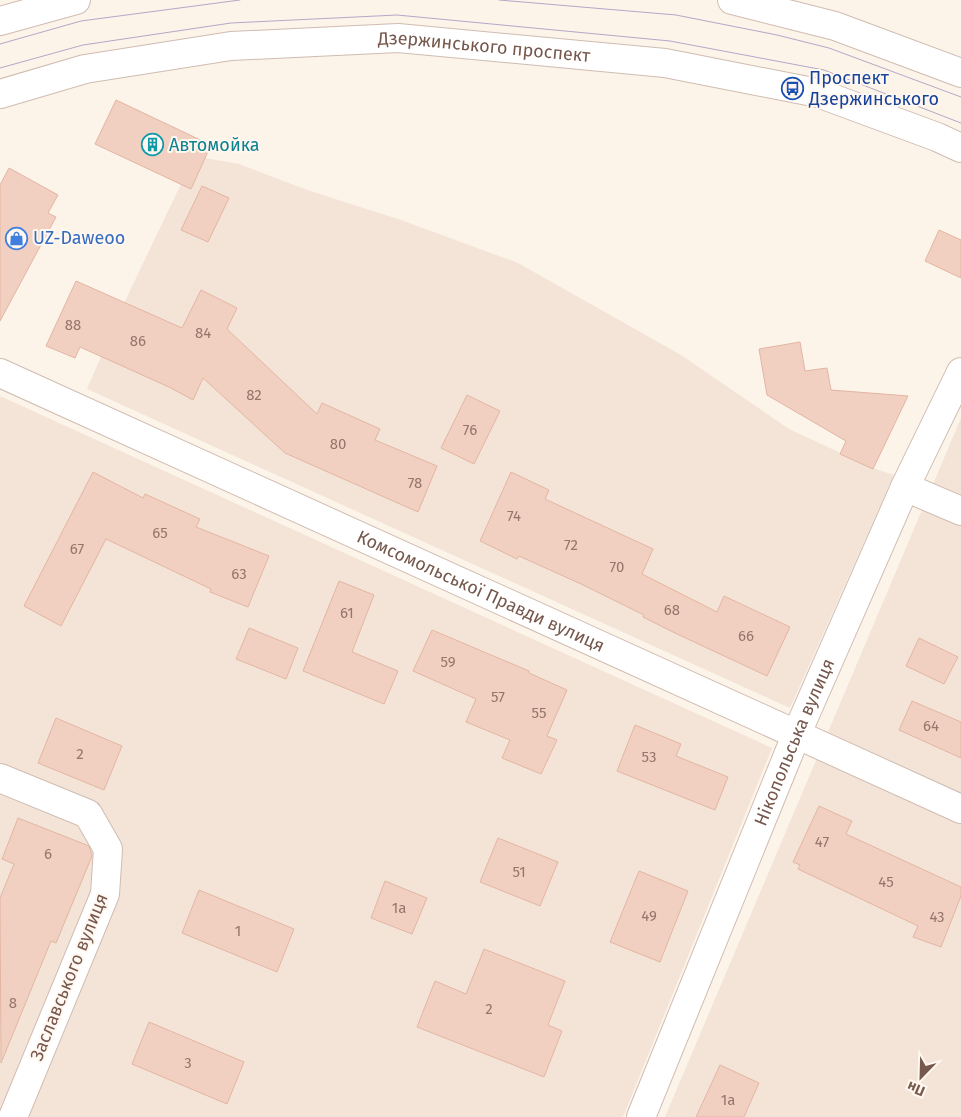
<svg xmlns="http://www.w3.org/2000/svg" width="961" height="1117" font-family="'Fira Sans',sans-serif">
  <rect width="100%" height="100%" fill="#fcf3e9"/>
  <path fill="#f4e4d7" d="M 205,158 L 239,164 L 307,190 L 401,220 L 518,263 L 681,355 L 789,429 L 873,468 L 894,475 L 790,708 L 87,389 L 126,299 L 181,184 L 191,189 Z
    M 0,396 L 772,748 L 623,1117 L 0,1117 Z
    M 961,418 L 961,1117 L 665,1117 Z"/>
  <path fill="#f1d0c1" stroke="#e3b5a2" d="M 116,100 L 211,145 L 191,189 L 95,144 Z
    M 9,168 L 58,195 L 48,213 L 56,217 L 0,321 L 0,185 Z
    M 202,186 L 229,198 L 208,242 L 181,230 Z
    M 939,230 L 961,240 L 961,278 L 925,261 Z
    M 76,281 L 182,328 L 201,290 L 237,308 L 227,329 L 317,414 L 322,403 L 380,429 L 375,440 L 437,466 L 418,512 L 285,453 L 203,378 L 193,400 L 169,387 L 80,347 L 75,358 L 46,346 Z
    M 800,342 L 805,371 L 827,368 L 831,390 L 908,396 L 873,469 L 840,454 L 846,441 L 767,395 L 759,349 Z
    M 467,395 L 500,411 L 474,464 L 441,448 Z
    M 93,472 L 143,498 L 145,494 L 200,519 L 196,527 L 269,556 L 248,607 L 210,592 L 211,589 L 106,539 L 61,626 L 24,606 Z
    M 511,472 L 549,490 L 545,499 L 653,549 L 642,574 L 717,612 L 724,596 L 790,627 L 767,676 L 677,634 L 643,617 L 644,615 L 581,584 L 519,556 L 517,559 L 480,541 Z
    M 339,581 L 374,595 L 352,652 L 398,671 L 384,704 L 303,671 Z
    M 249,628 L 298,648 L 286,679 L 236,659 Z
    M 432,630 L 529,671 L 529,673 L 567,690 L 547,736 L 557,740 L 541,774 L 502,758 L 510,740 L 466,722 L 476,699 L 413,671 Z
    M 919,638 L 958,657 L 944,684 L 906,666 Z
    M 912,701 L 961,722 L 961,758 L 899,730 Z
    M 56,718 L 122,746 L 104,790 L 38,763 Z
    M 635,725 L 681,744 L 676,756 L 728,777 L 715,810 L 617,771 Z
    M 819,806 L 852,821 L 846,834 L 961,887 L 961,896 L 941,947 L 913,937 L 918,926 L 798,869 L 800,865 L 793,862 Z
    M 18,818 L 89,846 L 92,856 L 56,943 L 51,941 L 1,1063 L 0,898 L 14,864 L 2,859 Z
    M 498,838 L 558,862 L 540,906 L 480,882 Z
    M 639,871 L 688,891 L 660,962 L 610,942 Z
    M 385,881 L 427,898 L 412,934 L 371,918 Z
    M 199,890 L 294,929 L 277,972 L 182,933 Z
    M 484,949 L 565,981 L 548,1025 L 562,1031 L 544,1077 L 417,1027 L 435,981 L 466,994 Z
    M 149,1022 L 244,1062 L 227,1104 L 132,1064 Z
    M 720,1065 L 759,1083 L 744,1117 L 696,1117 Z"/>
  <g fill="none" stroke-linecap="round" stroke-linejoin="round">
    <defs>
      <g id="minor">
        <path d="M 732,0 L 835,26 L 961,73"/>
        <path d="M 0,21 L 76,0"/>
        <path id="s1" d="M 0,94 L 85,69 L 231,46 L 398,38 L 665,63 L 818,93 L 937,137 L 961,148"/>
        <path id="s2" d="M 0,373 L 961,809"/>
        <path d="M 905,487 L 961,511"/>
        <path d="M 0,778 L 88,814 L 108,849 L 105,894 L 13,1117"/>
        <path id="s3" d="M 641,1117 L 797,733 L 905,487 L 961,372"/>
      </g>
    </defs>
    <use href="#minor" stroke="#d0bcb1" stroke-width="30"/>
    <use href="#minor" stroke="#fff" stroke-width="28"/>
    <path stroke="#b5a7c7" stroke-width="1" d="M 499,0 L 676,15 L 777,35 L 829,48 L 961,97
      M 0,44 L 81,21 L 240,0
      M 0,68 L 83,45 L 231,23 L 397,15 L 670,41 L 824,70 L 961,123"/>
  </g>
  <defs>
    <symbol id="bus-ring" viewBox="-11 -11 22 22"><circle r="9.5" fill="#fff7f0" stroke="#1a4fb4" stroke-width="1.5"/><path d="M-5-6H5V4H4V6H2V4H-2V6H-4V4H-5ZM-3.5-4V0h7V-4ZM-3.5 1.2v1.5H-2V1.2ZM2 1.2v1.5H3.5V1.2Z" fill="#1a4fb4"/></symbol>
    <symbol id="building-ring" viewBox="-11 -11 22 22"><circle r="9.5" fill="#fff7f0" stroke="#0f9aa8" stroke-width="1.5"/><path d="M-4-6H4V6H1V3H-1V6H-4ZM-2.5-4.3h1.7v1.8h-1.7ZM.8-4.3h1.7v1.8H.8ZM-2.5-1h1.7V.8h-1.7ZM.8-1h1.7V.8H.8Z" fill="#0f9aa8"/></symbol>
    <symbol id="shop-ring" viewBox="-11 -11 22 22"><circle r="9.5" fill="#fff7f0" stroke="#3f7fe0" stroke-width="1.5"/><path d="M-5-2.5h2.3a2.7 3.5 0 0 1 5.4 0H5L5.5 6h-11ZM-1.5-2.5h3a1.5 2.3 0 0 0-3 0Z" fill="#3f7fe0"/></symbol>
  </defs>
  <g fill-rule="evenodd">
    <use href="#bus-ring" x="780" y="76" width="25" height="25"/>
    <use href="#building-ring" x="140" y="132" width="25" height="25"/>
    <use href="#shop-ring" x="4" y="226" width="25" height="25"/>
  </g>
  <g text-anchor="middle" stroke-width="4" stroke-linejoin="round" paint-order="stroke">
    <g font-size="15" fill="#95766a">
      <text x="73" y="330">88</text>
      <text x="203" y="338">84</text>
      <text x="138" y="346">86</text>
      <text x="254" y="400">82</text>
      <text x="470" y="435">76</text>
      <text x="338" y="449">80</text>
      <text x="415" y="488">78</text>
      <text x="514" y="521">74</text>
      <text x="160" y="538">65</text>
      <text x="571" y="550">72</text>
      <text x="77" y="554">67</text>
      <text x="617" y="572">70</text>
      <text x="239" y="579">63</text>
      <text x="672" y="615">68</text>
      <text x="347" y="618">61</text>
      <text x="746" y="641">66</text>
      <text x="448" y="667">59</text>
      <text x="498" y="702">57</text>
      <text x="539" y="718">55</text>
      <text x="931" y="731">64</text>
      <text x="80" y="759">2</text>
      <text x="649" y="762">53</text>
      <text x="822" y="847">47</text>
      <text x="48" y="859">6</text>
      <text x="519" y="877">51</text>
      <text x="886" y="887">45</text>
      <text x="399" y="913">1а</text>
      <text x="649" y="921">49</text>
      <text x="937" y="922">43</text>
      <text x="238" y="936">1</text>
      <text x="13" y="1008">8</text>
      <text x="489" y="1014">2</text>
      <text x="188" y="1068">3</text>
      <text x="728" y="1105">1а</text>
    </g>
    <g font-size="18" fill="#76584d" stroke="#fff7f0">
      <text dy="6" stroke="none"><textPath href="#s1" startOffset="490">Дзержинського проспект</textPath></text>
      <text dy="6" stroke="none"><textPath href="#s2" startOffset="528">Комсомольської Правди вулиця</textPath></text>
      <text dy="6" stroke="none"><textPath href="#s3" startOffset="405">Нікопольська вулиця</textPath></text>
      <text transform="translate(69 977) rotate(-68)" y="6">Заславського вулиця</text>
    </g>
    <g font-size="18" fill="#164399" stroke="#fff7f0" text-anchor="start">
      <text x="809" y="84">Проспект<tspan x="809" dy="21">Дзержинського</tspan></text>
    </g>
    <g font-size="18" fill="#0d838f" stroke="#fff7f0" text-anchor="start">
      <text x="169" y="151">Автомойка</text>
    </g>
    <g font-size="18" fill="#366cbe" stroke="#fff7f0" text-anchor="start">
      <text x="33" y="244">UZ-Daweoo</text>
    </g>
  </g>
  <g transform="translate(921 1077) rotate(203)" stroke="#fff7f0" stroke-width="4" paint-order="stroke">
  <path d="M0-4L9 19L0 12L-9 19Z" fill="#76584d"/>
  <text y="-8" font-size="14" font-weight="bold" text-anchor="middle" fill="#76584d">Пн</text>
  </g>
</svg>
